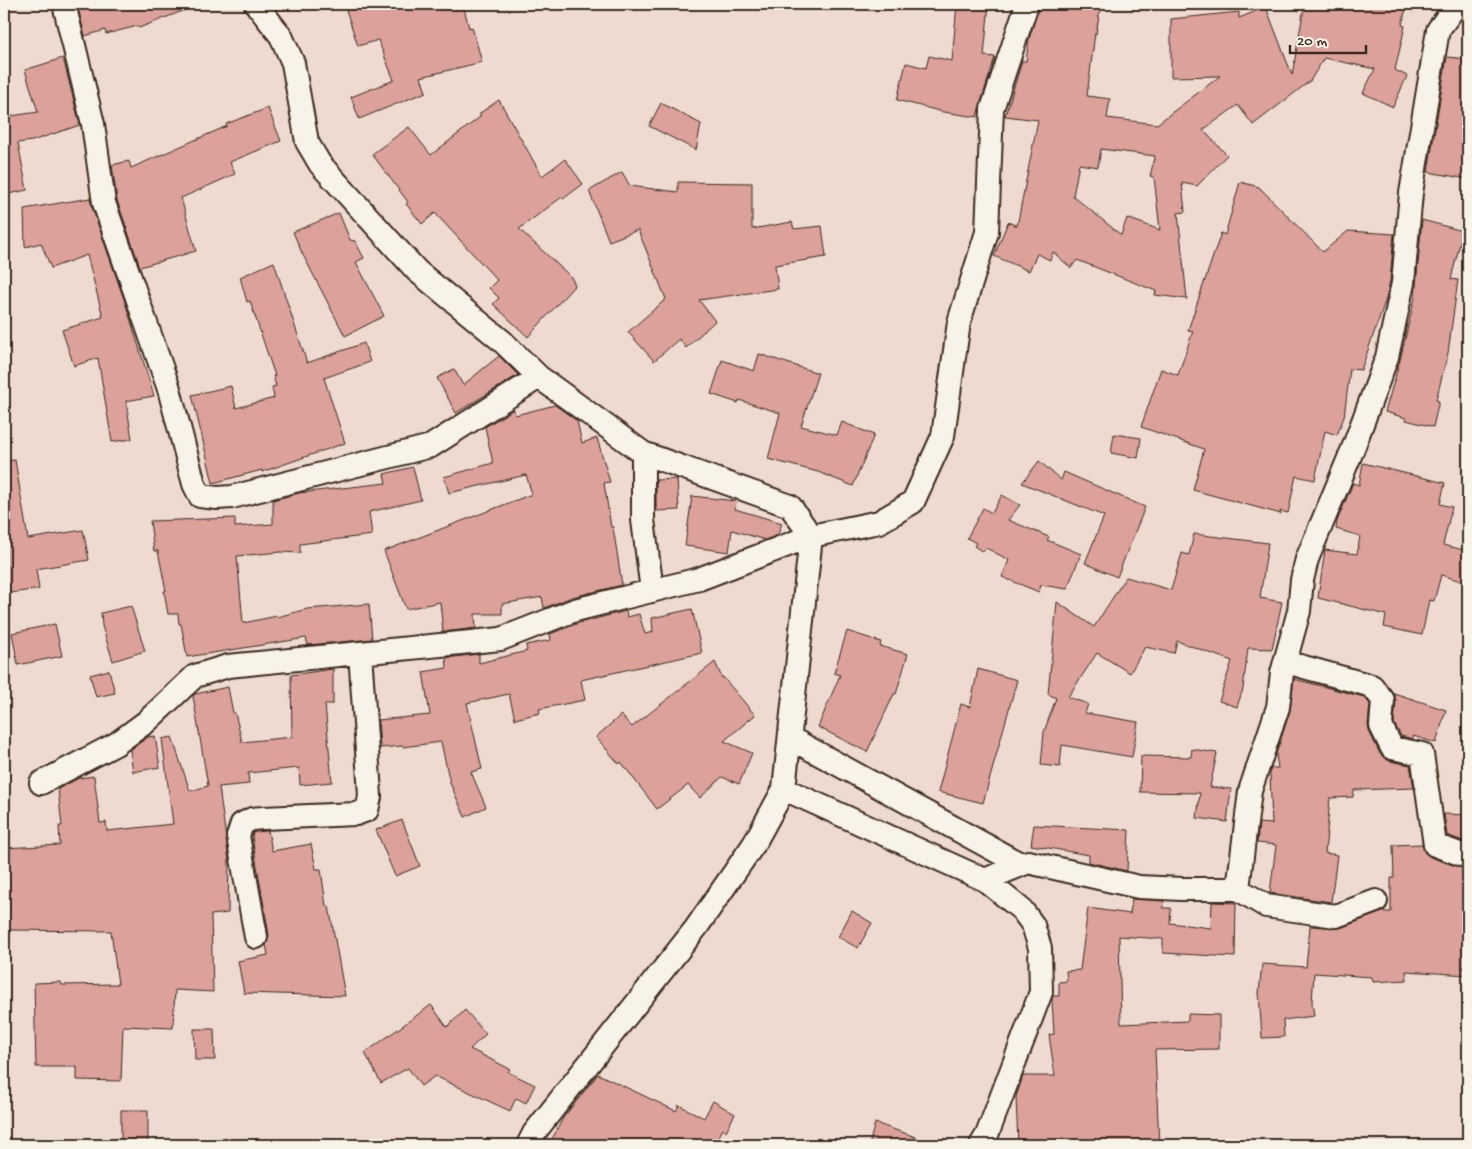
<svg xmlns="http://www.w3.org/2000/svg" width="1472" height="1149" font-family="'Gochi Hand',sans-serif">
  <rect width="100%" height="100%" fill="#efdad1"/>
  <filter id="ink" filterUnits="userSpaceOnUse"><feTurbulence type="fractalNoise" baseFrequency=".02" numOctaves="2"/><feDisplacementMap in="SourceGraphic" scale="10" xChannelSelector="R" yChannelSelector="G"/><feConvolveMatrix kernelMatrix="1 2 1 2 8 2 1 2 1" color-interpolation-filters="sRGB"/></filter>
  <g filter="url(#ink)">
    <path fill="#dba19a" stroke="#3b2a1e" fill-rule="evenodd" d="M 92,4 L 198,4 L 198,5 L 139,28 L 138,26 L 106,34 L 105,30 L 85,36 L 78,8 Z
      M 344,4 L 463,4 L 469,28 L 472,27 L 482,62 L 421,77 L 426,92 L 359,119 L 351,97 L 394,80 L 378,40 L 358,46 Z
      M 957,4 L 989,4 L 984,56 L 995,57 L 980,105 L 977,117 L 943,112 L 897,100 L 906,63 L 926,68 L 929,56 L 952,61 Z
      M 1040,4 L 1101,4 L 1096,34 L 1095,33 L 1087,96 L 1110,99 L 1107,118 L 1157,124 L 1220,76 L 1171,77 L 1171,19 L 1239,12 L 1239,18 L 1266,7 L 1292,75 L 1304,8 L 1308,8 L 1309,4 L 1407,4 L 1402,25 L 1405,26 L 1395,70 L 1407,76 L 1393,107 L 1363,93 L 1375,69 L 1324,58 L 1310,81 L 1253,125 L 1238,105 L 1203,130 L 1227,155 L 1197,186 L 1182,183 L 1185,212 L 1178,213 L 1187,299 L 1155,295 L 1156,291 L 1077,260 L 1071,268 L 1053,252 L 1050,260 L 1037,254 L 1029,271 L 994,256 L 1008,222 L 1017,226 L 1038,120 L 1005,116 L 1022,61 L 1026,61 L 1029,39 ZM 1101,149 L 1155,156 L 1150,176 L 1154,177 L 1160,230 L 1127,218 L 1121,235 L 1073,196 L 1079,164 L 1098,167 Z
      M 1447,57 L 1468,59 L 1468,179 L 1428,172 Z
      M 63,58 L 80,125 L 32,141 L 18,143 L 27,190 L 4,195 L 4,117 L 38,112 L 25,70 Z
      M 499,100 L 542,176 L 565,159 L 583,184 L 563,199 L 562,197 L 519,229 L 571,277 L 575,285 L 528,337 L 493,304 L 499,298 L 489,288 L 497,280 L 435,213 L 422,224 L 406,204 L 408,202 L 372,154 L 409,127 L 431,155 L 480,117 L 480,113 Z
      M 661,103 L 701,124 L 696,150 L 649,126 Z
      M 268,108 L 281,141 L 230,162 L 235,174 L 181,198 L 196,251 L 140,267 L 117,200 L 112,165 L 129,161 L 131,168 L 227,126 L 226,124 Z
      M 622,172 L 630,186 L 678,192 L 678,182 L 752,183 L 752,229 L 792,222 L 794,229 L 822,226 L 826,257 L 775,265 L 778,289 L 699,300 L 715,321 L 686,348 L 679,339 L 654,361 L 628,332 L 666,299 L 638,230 L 609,241 L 589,191 Z
      M 1240,182 L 1259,187 L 1323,252 L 1348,231 L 1394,234 L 1390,281 L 1386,299 L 1361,370 L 1350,369 L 1344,417 L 1337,435 L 1325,431 L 1315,480 L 1296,476 L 1288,513 L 1280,511 L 1281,514 L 1193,490 L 1204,449 L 1141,427 L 1161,369 L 1178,375 L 1193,331 L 1188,330 L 1221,233 L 1225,235 Z
      M 90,198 L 92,207 L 125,302 L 154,396 L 126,401 L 132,439 L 112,442 L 98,358 L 74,366 L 62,330 L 103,317 L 87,255 L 51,268 L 41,243 L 25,247 L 24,209 Z
      M 339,213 L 350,240 L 355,241 L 364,258 L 356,262 L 384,316 L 345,336 L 302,253 L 293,232 Z
      M 1422,220 L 1463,231 L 1451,279 L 1458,280 L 1448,353 L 1436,400 L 1439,401 L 1433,427 L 1406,420 L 1406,418 L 1385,412 L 1400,360 L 1415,297 Z
      M 274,262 L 307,363 L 364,343 L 370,362 L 324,378 L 345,443 L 262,472 L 262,470 L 213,483 L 192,395 L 231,386 L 236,408 L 274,398 L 272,387 L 276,386 L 273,376 L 275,376 L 250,301 L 247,302 L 240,277 Z
      M 759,354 L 818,373 L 801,426 L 837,435 L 842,422 L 874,435 L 853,486 L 818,472 L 768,459 L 780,413 L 739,400 L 738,403 L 711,394 L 722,360 L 754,371 Z
      M 499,356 L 518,375 L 456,413 L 437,378 L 454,369 L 463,385 Z
      M 555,405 L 577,421 L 582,443 L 597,438 L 610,482 L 604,483 L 611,527 L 613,527 L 622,585 L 572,597 L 544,608 L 542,597 L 502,604 L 502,614 L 475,614 L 476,628 L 443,632 L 440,602 L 406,609 L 384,551 L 532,494 L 526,475 L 449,493 L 444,477 L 493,463 L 485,427 L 514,409 L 515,415 Z
      M 1114,434 L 1141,438 L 1138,458 L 1111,453 Z
      M 15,460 L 28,539 L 83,530 L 89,560 L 36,569 L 39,589 L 4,594 L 4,461 Z
      M 1039,461 L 1061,480 L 1064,472 L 1145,507 L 1117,577 L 1085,563 L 1104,516 L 1022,483 Z
      M 1363,463 L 1445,483 L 1440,504 L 1452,507 L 1443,545 L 1468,551 L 1468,583 L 1441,575 L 1434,601 L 1429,600 L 1422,635 L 1384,627 L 1386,615 L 1318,598 L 1325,550 L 1357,554 L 1360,536 L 1336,529 L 1337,521 L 1353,483 L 1359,485 Z
      M 413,467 L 421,500 L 369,512 L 372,535 L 300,544 L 300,553 L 281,552 L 237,556 L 243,623 L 277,616 L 277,617 L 307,609 L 369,604 L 372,639 L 308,645 L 306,638 L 187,657 L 181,624 L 179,624 L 178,614 L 168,614 L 164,591 L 166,591 L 158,551 L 154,551 L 150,521 L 235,518 L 235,527 L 273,524 L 273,500 L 299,493 L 386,483 L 384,474 Z
      M 677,479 L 679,510 L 656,511 L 656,480 Z
      M 1002,495 L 1020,505 L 1008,520 L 1049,537 L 1047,540 L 1081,554 L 1067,589 L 1041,585 L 1039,592 L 1002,577 L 1009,560 L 986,548 L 983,552 L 974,546 L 976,543 L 967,538 L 983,508 L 992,513 Z
      M 692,496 L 736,501 L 735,509 L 782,523 L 778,535 L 765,540 L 732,530 L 729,552 L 685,546 Z
      M 1194,534 L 1268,543 L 1260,598 L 1282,602 L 1272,649 L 1248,648 L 1243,689 L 1237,707 L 1219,701 L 1232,661 L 1177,641 L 1174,653 L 1145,647 L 1130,673 L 1097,653 L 1068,697 L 1088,704 L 1085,713 L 1138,722 L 1132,757 L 1062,745 L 1060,767 L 1041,765 L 1044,732 L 1056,698 L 1048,694 L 1057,602 L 1094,627 L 1126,577 L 1171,590 L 1182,553 L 1189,555 Z
      M 131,606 L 145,651 L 113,661 L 102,626 L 101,613 Z
      M 692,609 L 702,653 L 581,680 L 585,700 L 539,709 L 540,713 L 515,719 L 509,694 L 467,703 L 482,769 L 471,772 L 486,807 L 465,817 L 450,783 L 441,742 L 403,747 L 403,746 L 380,748 L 378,720 L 430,715 L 423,672 L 447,668 L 446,658 L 479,654 L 479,663 L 527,651 L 526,645 L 551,640 L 550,634 L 579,623 L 626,611 L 627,617 L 639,614 L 645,634 L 653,632 L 652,618 Z
      M 55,624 L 62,656 L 18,665 L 12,633 Z
      M 847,631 L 881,642 L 880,646 L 908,654 L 896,694 L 894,694 L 867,752 L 818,727 L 840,675 L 834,673 Z
      M 715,662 L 722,678 L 723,677 L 755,715 L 724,741 L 752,753 L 739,784 L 722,777 L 700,798 L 688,785 L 657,809 L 621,762 L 619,764 L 596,737 L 621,715 L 632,727 Z
      M 333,669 L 333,704 L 325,704 L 332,782 L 300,785 L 299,768 L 248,773 L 249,784 L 219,787 L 229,861 L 228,913 L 211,915 L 213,992 L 175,990 L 173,1028 L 123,1026 L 121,1081 L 77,1080 L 77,1067 L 36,1067 L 34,983 L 61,982 L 62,985 L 118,984 L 111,931 L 4,930 L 4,848 L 60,845 L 59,826 L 62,826 L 58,789 L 79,778 L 94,776 L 100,823 L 106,822 L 107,831 L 173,824 L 162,739 L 172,737 L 190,791 L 208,786 L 193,696 L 195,694 L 228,687 L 233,713 L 235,713 L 242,742 L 292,737 L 291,675 Z
      M 978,669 L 1017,680 L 983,803 L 938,792 L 961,704 L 970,707 Z
      M 109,670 L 115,693 L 96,697 L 90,675 Z
      M 1294,679 L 1364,697 L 1370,704 L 1368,725 L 1369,731 L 1380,754 L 1389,761 L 1410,765 L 1414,788 L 1354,790 L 1353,797 L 1330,798 L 1325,853 L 1337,855 L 1331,902 L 1270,893 L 1276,845 L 1257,843 L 1259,823 L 1272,824 L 1270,774 L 1271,768 L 1278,768 L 1276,754 L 1290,711 Z
      M 1394,693 L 1446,710 L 1436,743 L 1413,736 L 1413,739 L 1401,736 L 1394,723 L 1396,701 Z
      M 155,736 L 160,767 L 133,772 L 130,750 L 148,737 Z
      M 1192,749 L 1217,753 L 1210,787 L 1231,789 L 1227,822 L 1197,818 L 1200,793 L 1140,792 L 1141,756 L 1191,757 Z
      M 1444,814 L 1468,815 L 1468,843 L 1447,835 Z
      M 402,820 L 420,866 L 395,876 L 376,830 Z
      M 1034,825 L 1129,830 L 1127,871 L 1089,862 L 1089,855 L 1031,845 Z
      M 268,831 L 272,851 L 311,844 L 316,869 L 321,869 L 326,906 L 329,906 L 345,996 L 244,993 L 238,961 L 268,955 L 266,945 L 269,935 L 252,837 L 253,833 L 256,832 Z
      M 1422,844 L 1425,853 L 1430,857 L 1468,870 L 1468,975 L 1406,971 L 1407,980 L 1373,982 L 1372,977 L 1314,973 L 1312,1002 L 1314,1016 L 1283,1020 L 1284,1037 L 1262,1038 L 1259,993 L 1262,964 L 1306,967 L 1310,926 L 1340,928 L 1382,912 L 1391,912 L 1391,878 L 1394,878 L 1393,845 Z
      M 1132,899 L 1164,901 L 1163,908 L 1171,908 L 1170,923 L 1211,928 L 1212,902 L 1236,903 L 1235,957 L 1163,953 L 1163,939 L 1119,936 L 1121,1024 L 1188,1021 L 1188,1014 L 1219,1015 L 1219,1049 L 1155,1050 L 1159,1145 L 1018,1145 L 1016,1097 L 1023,1076 L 1055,1076 L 1049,1035 L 1054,1034 L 1052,1000 L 1053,996 L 1059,996 L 1059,982 L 1067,981 L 1066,971 L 1080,970 L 1088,908 L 1130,914 Z
      M 852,911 L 872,923 L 858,948 L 838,937 Z
      M 431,1005 L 447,1027 L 465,1010 L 486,1034 L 470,1049 L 510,1069 L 508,1072 L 535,1085 L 526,1103 L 516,1098 L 510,1111 L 435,1076 L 421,1086 L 408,1068 L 381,1083 L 365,1053 Z
      M 194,1029 L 214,1029 L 215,1060 L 195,1060 Z
      M 598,1074 L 676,1111 L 679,1105 L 704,1118 L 713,1101 L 735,1114 L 726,1131 L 723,1129 L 714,1145 L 549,1145 L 563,1118 Z
      M 121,1110 L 148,1110 L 148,1145 L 121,1145 Z
      M 875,1123 L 930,1142 L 929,1145 L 869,1145 Z"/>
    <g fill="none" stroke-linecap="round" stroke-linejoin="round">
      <defs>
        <path id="minor" d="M 64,4 L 93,124 L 104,203 L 169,389 L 194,484 L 200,496 L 217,498 L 232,497 L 431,446 L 539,377
          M 256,4 L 281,36 L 293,63 L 307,142 L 320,164 L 417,271 L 502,341 L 539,377 L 643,453 L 790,506 L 811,536 L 784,789 L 754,844 L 696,928 L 534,1133 L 528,1145
          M 643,453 L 643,520 L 652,591
          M 1286,662 L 1372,686 L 1383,700 L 1381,726 L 1392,748 L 1422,754 L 1435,845 L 1468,857
          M 790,738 L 1020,864
          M 41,783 L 116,744 L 146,722 L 195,676 L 228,666 L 501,639 L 575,610 L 699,579 L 811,536 L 879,522 L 913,502 L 943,436 L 959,322 L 987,232 L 992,109 L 1027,4
          M 784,789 L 985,880 L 1022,910 L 1033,925 L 1040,948 L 1041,992 L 987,1135 L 981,1145
          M 985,880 L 1028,862 L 1139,887 L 1182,889 L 1238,889 L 1266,906 L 1336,916 L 1376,901
          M 1238,889 L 1250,791 L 1278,707 L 1282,673 L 1299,611 L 1302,580 L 1307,559 L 1352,451 L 1387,357 L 1403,283 L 1411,193 L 1438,30 L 1457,4
          M 256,937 L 238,836 L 242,824 L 252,819 L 263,818 L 356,814 L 367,810 L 370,797 L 369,779 L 360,653"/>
      </defs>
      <use href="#minor" stroke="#3b2a1e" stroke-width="26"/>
      <use href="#minor" stroke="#f7f3e8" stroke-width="22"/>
    </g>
  </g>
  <rect width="1472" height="1149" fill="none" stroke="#f7f3e8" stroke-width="20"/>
  <rect x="10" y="10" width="1452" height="1129" fill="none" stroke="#3b2a1e" stroke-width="2" filter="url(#ink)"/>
  <path d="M1290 45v8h76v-8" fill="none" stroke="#3b2a1e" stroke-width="2.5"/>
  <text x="1297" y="45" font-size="15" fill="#3b2a1e" stroke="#f7f3e8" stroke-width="4" paint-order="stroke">20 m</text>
</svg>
